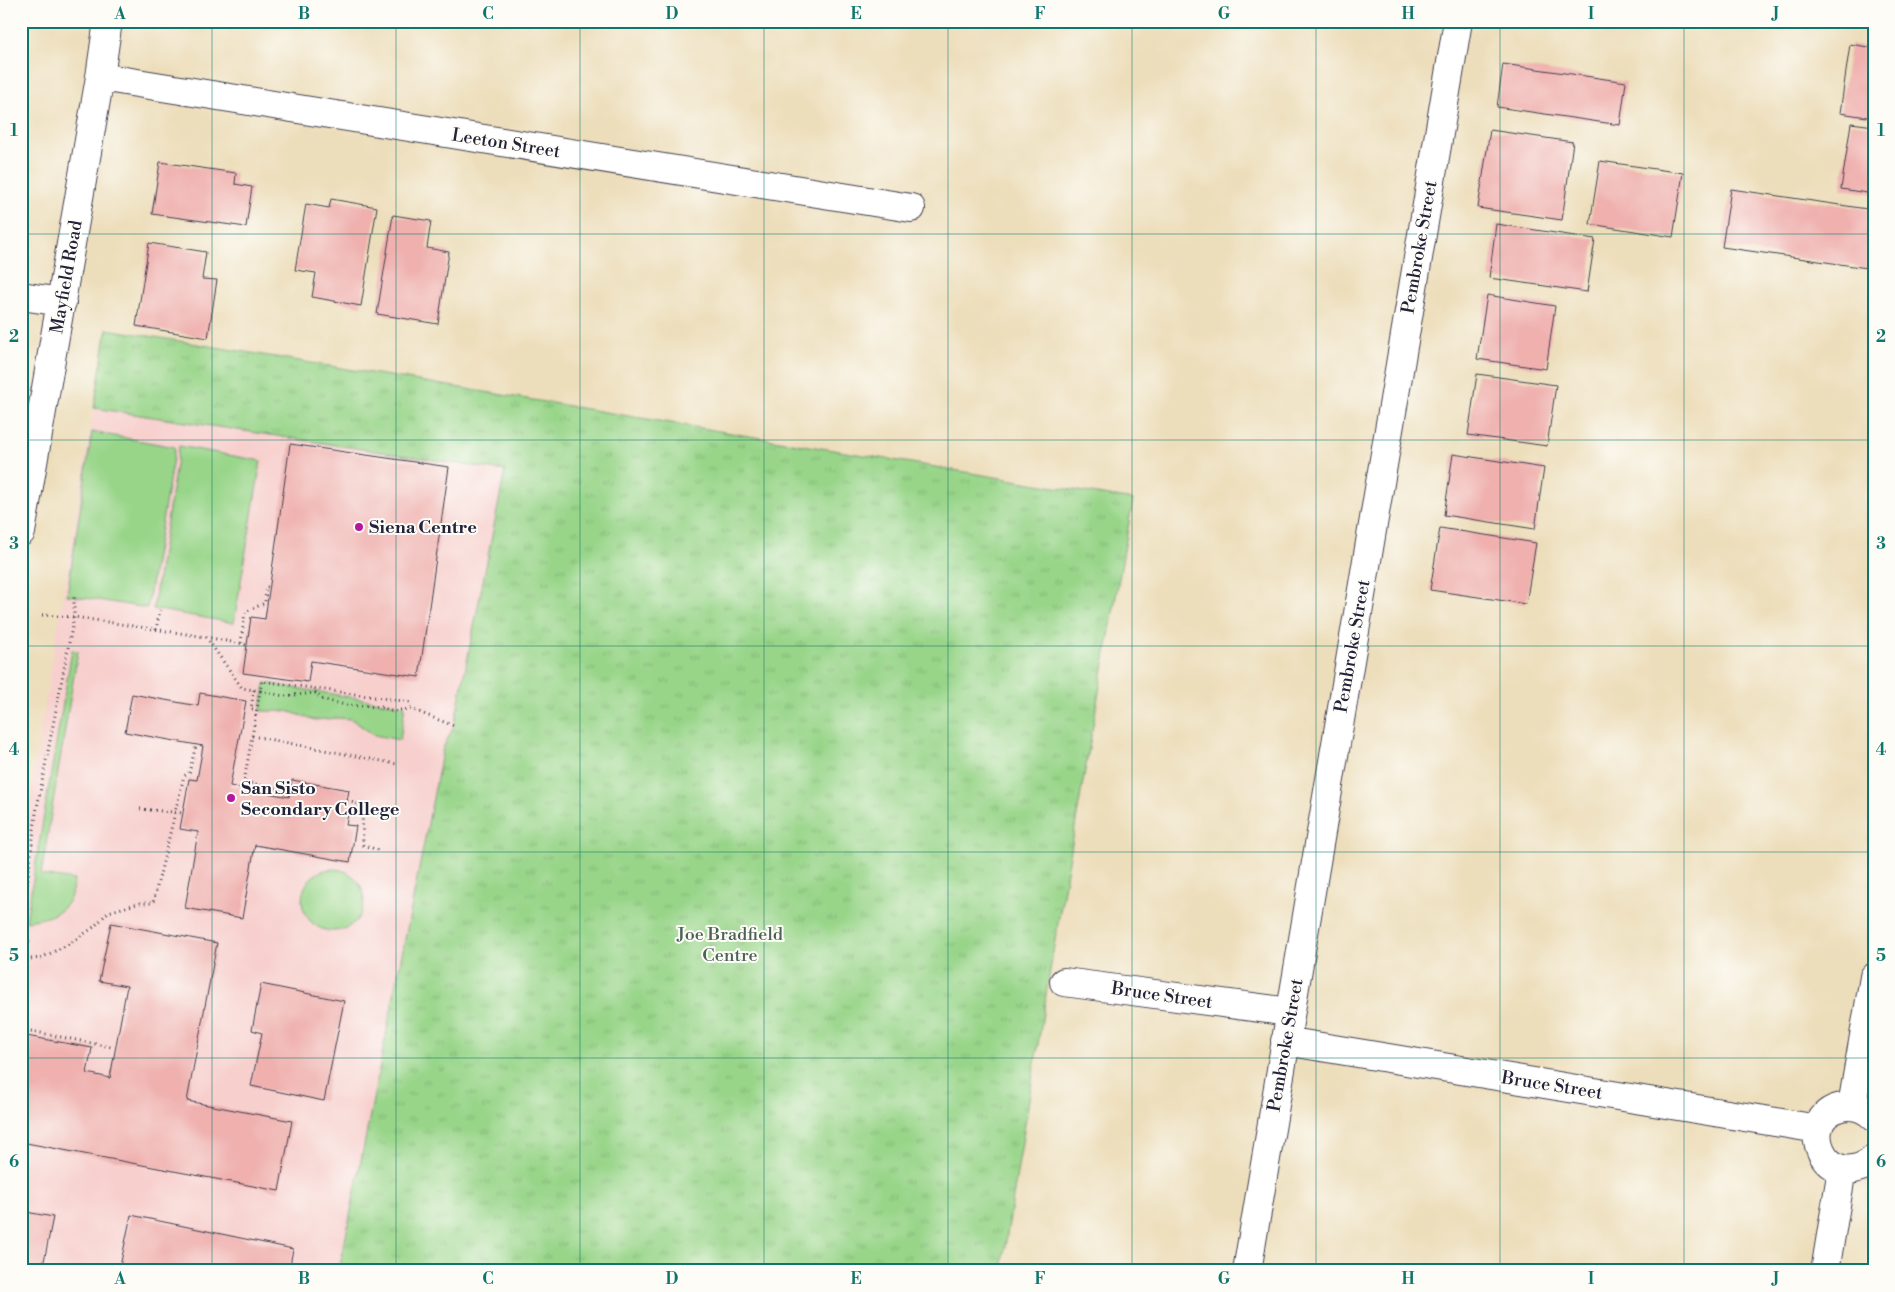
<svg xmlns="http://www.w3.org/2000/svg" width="1895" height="1292" font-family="'Libre Bodoni',serif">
  <defs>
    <pattern id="park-tufts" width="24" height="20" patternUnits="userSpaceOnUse" patternTransform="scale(1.25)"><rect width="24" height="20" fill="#98d589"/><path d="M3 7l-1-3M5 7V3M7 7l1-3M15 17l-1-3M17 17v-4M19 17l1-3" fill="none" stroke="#83b777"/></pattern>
  </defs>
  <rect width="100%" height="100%" fill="#fdfcf7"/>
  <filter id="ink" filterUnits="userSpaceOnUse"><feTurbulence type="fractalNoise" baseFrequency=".02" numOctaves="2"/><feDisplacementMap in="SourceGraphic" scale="10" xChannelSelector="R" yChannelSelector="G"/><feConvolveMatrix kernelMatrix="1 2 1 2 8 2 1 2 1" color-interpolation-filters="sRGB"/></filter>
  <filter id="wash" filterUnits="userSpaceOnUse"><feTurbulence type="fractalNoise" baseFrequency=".0096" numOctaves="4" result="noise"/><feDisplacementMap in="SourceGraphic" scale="20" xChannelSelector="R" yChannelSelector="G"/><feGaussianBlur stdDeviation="1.12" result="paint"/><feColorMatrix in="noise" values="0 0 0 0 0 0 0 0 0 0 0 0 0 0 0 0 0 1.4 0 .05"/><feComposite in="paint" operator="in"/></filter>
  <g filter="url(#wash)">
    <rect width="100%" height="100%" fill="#eddebb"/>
    <path fill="#f7d0ce" d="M 94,408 L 505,471 L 454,726 L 443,748 L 339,1271 L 21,1271 L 21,849 Z"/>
    <path fill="url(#park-tufts)" stroke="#5d7c62" d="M 107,329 L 1133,500 L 1056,934 L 1001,1271 L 339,1271 L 443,748 L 454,726 L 505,471 L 94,408 Z"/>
    <path fill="#98d589" stroke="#5d7c62" d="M 92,432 L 175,447 L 147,608 L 67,595 Z
      M 179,446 L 261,461 L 234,623 L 153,609 Z
      M 72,650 L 78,651 L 41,875 L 74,880 C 73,886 72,895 69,900 C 60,916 42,919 26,921 Z
      M 265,683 L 405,706 L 400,740 L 374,735 L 351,719 L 338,718 L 315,720 L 287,711 L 261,711 Z
      M302 900a31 31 0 1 1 62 0a31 31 0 1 1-62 0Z"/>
    <g id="blocks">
      <path fill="#efb0ae" d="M 1850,44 L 1874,48 L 1874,118 L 1840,113 Z
        M 1503,64 L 1626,82 L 1620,125 L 1497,107 Z
        M 1851,123 L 1874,126 L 1874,194 L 1841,189 Z
        M 1490,130 L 1573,142 L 1562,220 L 1478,208 Z
        M 1600,161 L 1683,173 L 1673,237 L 1590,224 Z
        M 160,162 L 236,173 L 235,184 L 252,187 L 246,227 L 152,214 Z
        M 1731,189 L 1874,210 L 1874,269 L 1722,247 Z
        M 331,199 L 377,207 L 361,306 L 312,297 L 316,273 L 295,270 L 306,204 L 329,208 Z
        M 393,215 L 431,221 L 427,248 L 449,252 L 438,324 L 377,314 Z
        M 1496,224 L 1595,239 L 1587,292 L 1489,278 Z
        M 149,243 L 206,252 L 202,279 L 217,280 L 208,338 L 136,326 Z
        M 1487,295 L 1555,306 L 1546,369 L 1477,359 Z
        M 1477,374 L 1556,385 L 1547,446 L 1468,435 Z
        M 290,444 L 449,467 L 419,677 L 311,661 L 308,682 L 243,673 L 251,617 L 265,619 Z
        M 1453,454 L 1544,468 L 1535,529 L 1444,515 Z
        M 1440,528 L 1536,543 L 1526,604 L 1430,590 Z
        M 200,693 L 246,701 L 230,786 L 289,797 L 292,780 L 349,790 L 345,813 L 348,813 L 346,825 L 356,826 L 350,862 L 255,845 L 242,918 L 185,908 L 198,832 L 180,829 L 189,779 L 197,780 L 203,746 L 125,732 L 132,694 L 198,706 Z
        M 111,923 L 217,943 L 187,1101 L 292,1121 L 279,1191 L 21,1142 L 21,1035 L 92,1048 L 87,1073 L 110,1078 L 127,986 L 99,981 Z
        M 261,984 L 344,1001 L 324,1101 L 251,1086 L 262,1033 L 252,1030 Z
        M 21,1211 L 53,1217 L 42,1271 L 21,1271 Z
        M 131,1215 L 293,1249 L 289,1271 L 119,1271 Z"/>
    </g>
  </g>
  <g filter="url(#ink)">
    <use href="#blocks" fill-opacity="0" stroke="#403e4e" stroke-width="1"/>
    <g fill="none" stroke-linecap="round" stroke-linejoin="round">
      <defs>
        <path id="minor" d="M 100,77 L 911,208
          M 21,296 L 62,302
          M 21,532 L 100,77 L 108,21
          M 1064,982 L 1290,1012
          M 1285,1041 L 1818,1129
          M 1852,1106 L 1874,977
          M 1874,1117 C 1865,1108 1854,1104 1842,1107 C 1793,1117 1825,1198 1874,1159
          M 1247,1271 L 1458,21
          M 1825,1271 L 1842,1169"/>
      </defs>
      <use href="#minor" stroke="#403e4e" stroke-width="30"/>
      <path stroke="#403e4e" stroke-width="3" stroke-dasharray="1 4" stroke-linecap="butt" d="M 42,615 L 74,617 L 206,637 L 247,645
        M 156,630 L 160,610
        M 206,637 L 242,688 L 260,691 L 244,782 L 290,791
        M 241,643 L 245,612 L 265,603 L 266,587 L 269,587
        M 254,690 L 251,709 L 257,709
        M 315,692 L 321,699 L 345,705 L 382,707 L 391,711 L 411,709 L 454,726
        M 316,693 L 284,696 L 260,691 L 262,681 L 410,702
        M 252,736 L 397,764
        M 347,801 L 362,805 L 363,845 L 378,850
        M 140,809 L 183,813
        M 30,942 L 22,927 L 36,813 L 74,617 L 74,596
        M 21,960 L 41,958 L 69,944 L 94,927 L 108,912 L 140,903 L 153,903 L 184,776 L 189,773 L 196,745
        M 21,1029 L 111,1047"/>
      <use href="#minor" stroke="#fff" stroke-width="28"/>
    </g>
  </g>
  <path fill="none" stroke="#0f766e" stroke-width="1" stroke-opacity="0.55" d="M 212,21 L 212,1271M 396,21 L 396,1271M 580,21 L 580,1271M 764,21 L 764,1271M 948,21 L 948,1271M 1132,21 L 1132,1271M 1316,21 L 1316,1271M 1500,21 L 1500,1271M 1684,21 L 1684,1271M 21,234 L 1874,234M 21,440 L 1874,440M 21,646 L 1874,646M 21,852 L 1874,852M 21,1058 L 1874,1058"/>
  <g fill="#b5179e" stroke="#fdfcf7" stroke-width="2">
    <circle cx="359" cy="527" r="5"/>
    <circle cx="231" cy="798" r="5"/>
  </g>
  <g text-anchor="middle" stroke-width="4" stroke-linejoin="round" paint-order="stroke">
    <g font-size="18" fill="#22223b" stroke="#fdfcf7">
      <text transform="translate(506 143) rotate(9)" y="6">Leeton Street</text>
      <text transform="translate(1419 247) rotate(-80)" y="6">Pembroke Street</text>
      <text transform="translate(66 277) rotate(-80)" y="6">Mayfield Road</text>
      <text transform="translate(1352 646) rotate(-80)" y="6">Pembroke Street</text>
      <text transform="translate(1162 995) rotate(8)" y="6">Bruce Street</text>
      <text transform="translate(1285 1045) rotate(-80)" y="6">Pembroke Street</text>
      <text transform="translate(1552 1085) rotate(9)" y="6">Bruce Street</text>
    </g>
    <g font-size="18" font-weight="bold" fill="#22223b" stroke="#fdfcf7" text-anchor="start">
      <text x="369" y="533">Siena Centre</text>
      <text x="241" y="794">San Sisto<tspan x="241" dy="21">Secondary College</tspan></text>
    </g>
    <g font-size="18" fill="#4b6156" stroke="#fdfcf7">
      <text x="730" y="940">Joe Bradfield<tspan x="730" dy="21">Centre</tspan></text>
    </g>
  </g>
  <rect width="1895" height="1292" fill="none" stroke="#fdfcf7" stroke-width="55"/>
  <rect x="28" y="28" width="1840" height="1236" fill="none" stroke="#0f766e" stroke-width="2"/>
  <g font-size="16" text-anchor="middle" font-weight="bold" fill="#0f766e">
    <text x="120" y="19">A</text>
    <text x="304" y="19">B</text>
    <text x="488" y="19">C</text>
    <text x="672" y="19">D</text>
    <text x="856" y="19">E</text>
    <text x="1040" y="19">F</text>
    <text x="1224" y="19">G</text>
    <text x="1408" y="19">H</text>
    <text x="1591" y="19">I</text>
    <text x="1776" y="19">J</text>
    <text x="14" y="136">1</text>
    <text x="1881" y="136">1</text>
    <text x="14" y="342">2</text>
    <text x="1881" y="342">2</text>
    <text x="14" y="549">3</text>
    <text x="1881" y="549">3</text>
    <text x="14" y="755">4</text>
    <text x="1881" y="755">4</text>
    <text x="14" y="961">5</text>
    <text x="1881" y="961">5</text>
    <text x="14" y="1167">6</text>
    <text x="1881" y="1167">6</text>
    <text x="120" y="1284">A</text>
    <text x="304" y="1284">B</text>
    <text x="488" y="1284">C</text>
    <text x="672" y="1284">D</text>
    <text x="856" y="1284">E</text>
    <text x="1040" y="1284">F</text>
    <text x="1224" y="1284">G</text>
    <text x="1408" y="1284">H</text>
    <text x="1591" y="1284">I</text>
    <text x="1776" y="1284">J</text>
  </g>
</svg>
